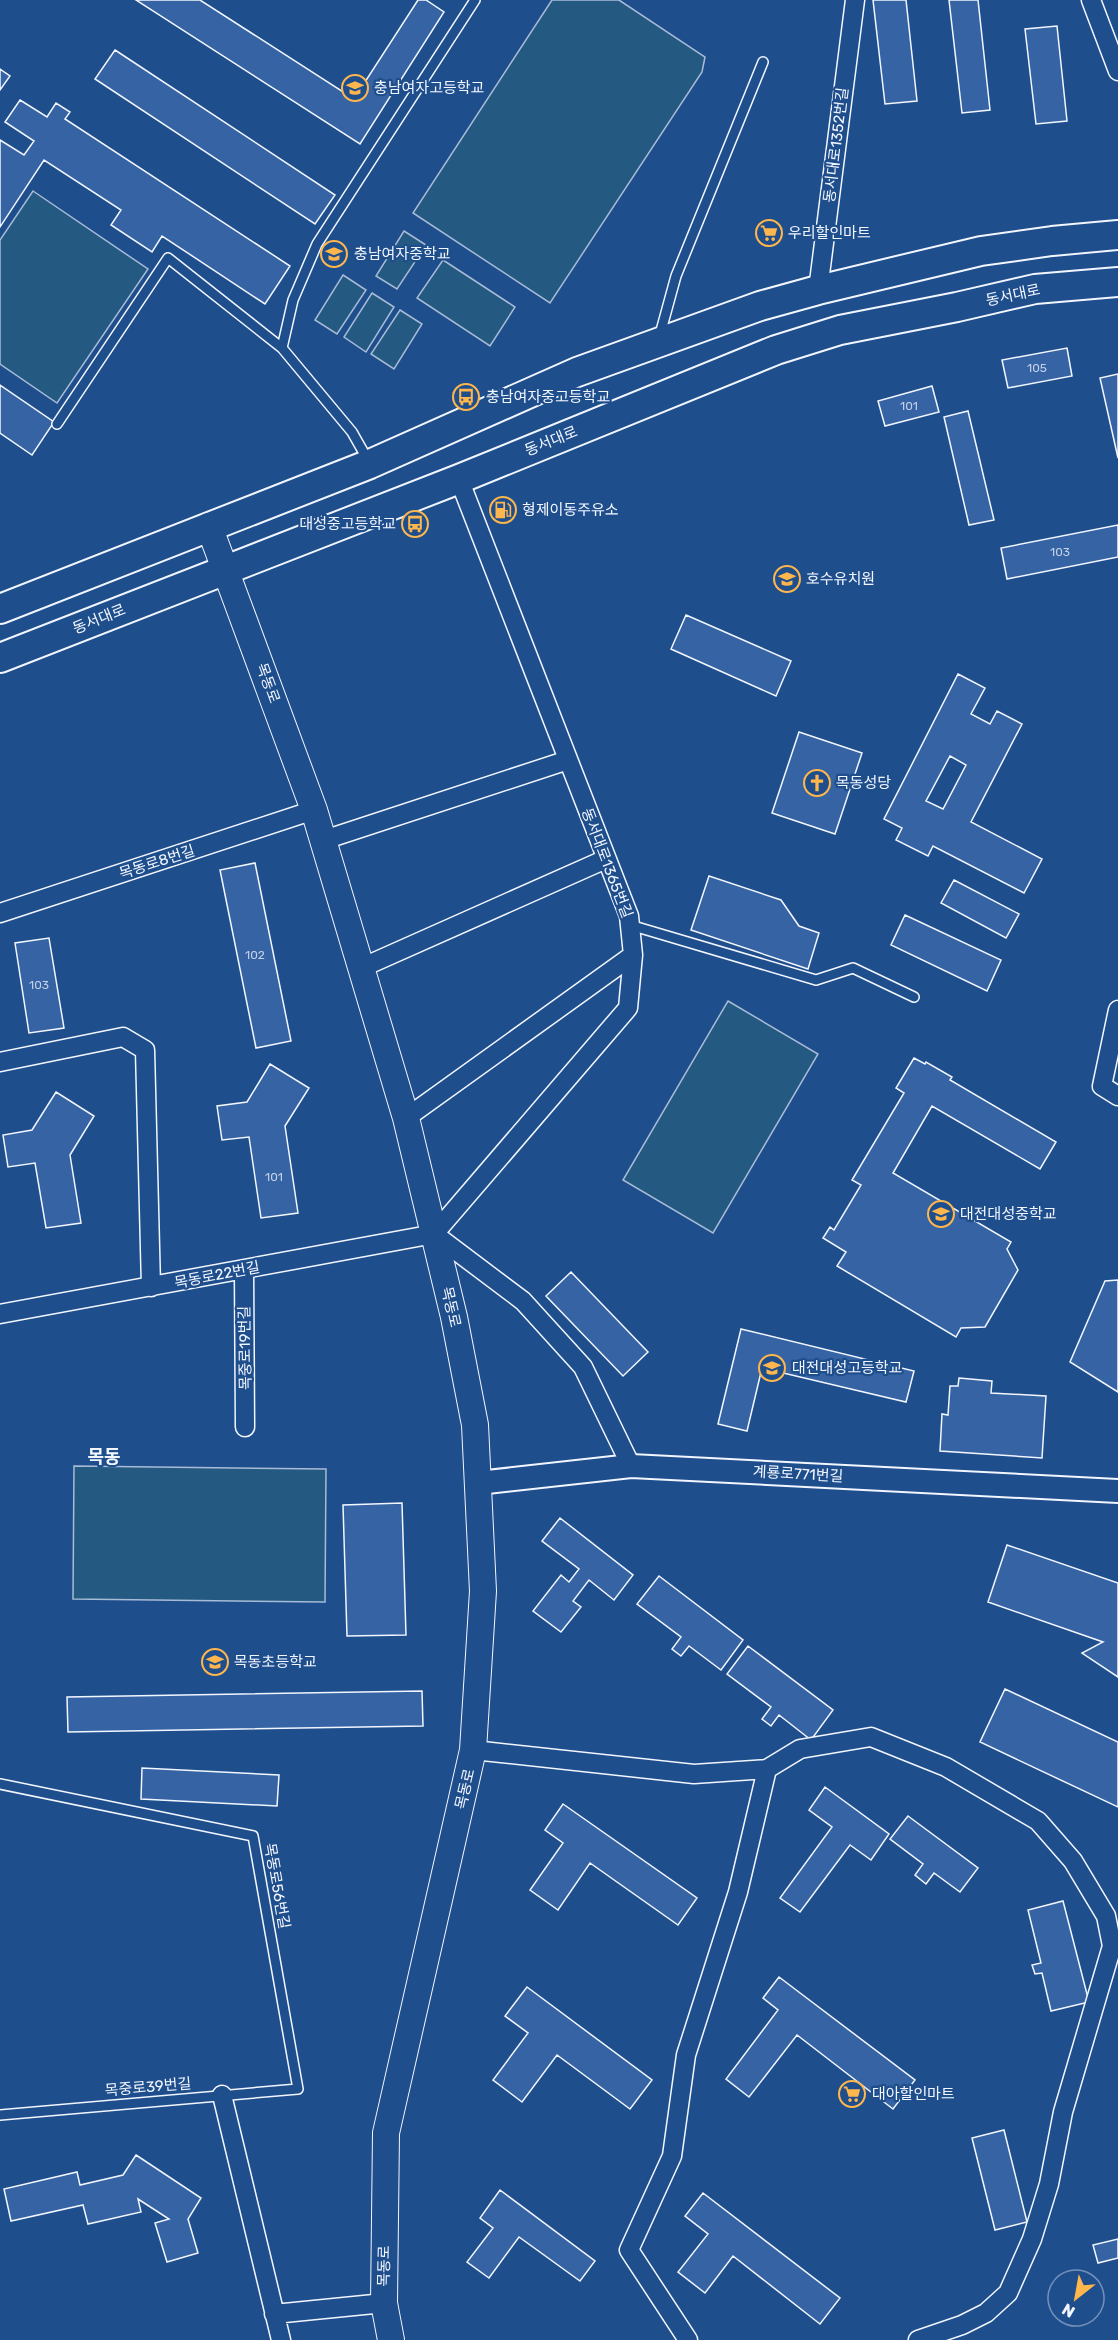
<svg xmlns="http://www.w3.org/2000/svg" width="1118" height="2340" font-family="Rubik,'Noto Sans KR',sans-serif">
  <rect width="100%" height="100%" fill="#1f4e8c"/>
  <path fill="#245a82" stroke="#a8bbd7" stroke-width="1.5" d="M 552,0 L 619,0 L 705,57 L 702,72 L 550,303 L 413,213 Z
    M 33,191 L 148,269 L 57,403 L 0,364 L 0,240 Z
    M 404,231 L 426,245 L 397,289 L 376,276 Z
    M 443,260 L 515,307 L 490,346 L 417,298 Z
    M 343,275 L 366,290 L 337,334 L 315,320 Z
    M 372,293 L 394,307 L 366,352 L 344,337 Z
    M 400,310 L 422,324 L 394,369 L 371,354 Z
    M 728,1001 L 818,1054 L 713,1233 L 623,1180 Z
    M 74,1466 L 326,1469 L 325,1602 L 73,1599 Z"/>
  <path fill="#3563a3" stroke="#f2f6ff" stroke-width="1.5" fill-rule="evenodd" d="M 136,0 L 200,0 L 354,99 L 418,0 L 426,0 L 444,12 L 360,144 Z
    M 873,0 L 906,0 L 917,101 L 885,104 Z
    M 949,0 L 978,0 L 990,110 L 962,113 Z
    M 1057,26 L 1067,121 L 1036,124 L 1025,29 Z
    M 115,50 L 335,195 L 315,224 L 95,79 Z
    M 0,69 L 10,76 L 0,90 Z
    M 20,100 L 47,117 L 56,103 L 70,112 L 65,119 L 290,266 L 265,304 L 162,236 L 152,252 L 111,225 L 121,210 L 44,160 L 0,227 L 0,140 L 24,155 L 34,141 L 5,122 Z
    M 1067,348 L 1072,376 L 1008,388 L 1002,360 Z
    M 1118,374 L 1118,458 L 1100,378 Z
    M 0,385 L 54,422 L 32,455 L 0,433 Z
    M 932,386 L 939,412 L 885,426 L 878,401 Z
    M 968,411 L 994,520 L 969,525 L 944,417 Z
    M 1118,525 L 1118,557 L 1007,579 L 1001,548 Z
    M 686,615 L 791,661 L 776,696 L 671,649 Z
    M 958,674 L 985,688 L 971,714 L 990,724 L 997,711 L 1022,724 L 971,822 L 1042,859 L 1024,893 L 933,846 L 928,856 L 896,840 L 902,828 L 884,819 ZM 950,756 L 966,765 L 943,809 L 926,801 Z
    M 799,732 L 862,753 L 835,834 L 772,813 Z
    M 255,863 L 291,1041 L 256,1048 L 220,870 Z
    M 709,876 L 781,900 L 799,926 L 819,933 L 808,969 L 691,930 Z
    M 954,880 L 1019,914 L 1006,938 L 941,903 Z
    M 905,915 L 1001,960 L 987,991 L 891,945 Z
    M 49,938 L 64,1028 L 29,1033 L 15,943 Z
    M 914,1058 L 925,1064 L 926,1062 L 952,1077 L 950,1080 L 1056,1142 L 1040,1169 L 932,1106 L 893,1173 L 1011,1242 L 1007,1249 L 1018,1270 L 985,1327 L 961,1328 L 956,1337 L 837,1266 L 846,1252 L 823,1238 L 830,1227 L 834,1230 L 861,1185 L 852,1180 L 904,1093 L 896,1088 Z
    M 270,1064 L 309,1088 L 285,1126 L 298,1213 L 261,1218 L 249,1137 L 222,1140 L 217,1106 L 247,1102 Z
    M 56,1092 L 94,1116 L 70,1155 L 81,1223 L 46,1228 L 35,1163 L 8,1167 L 3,1135 L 32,1130 Z
    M 571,1272 L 648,1352 L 623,1376 L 546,1296 Z
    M 1118,1280 L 1118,1392 L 1070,1362 L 1105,1281 Z
    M 741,1329 L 914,1371 L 906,1402 L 762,1368 L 747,1431 L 718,1424 Z
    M 959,1378 L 992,1381 L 991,1393 L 1046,1396 L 1042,1458 L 940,1451 L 942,1414 L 948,1415 L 950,1386 L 958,1386 Z
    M 402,1503 L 406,1635 L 347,1636 L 343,1505 Z
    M 560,1518 L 633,1575 L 614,1600 L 589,1580 L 573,1601 L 581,1607 L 561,1632 L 533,1611 L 561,1575 L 569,1582 L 579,1569 L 542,1541 Z
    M 1007,1545 L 1118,1583 L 1118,1677 L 1082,1653 L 1103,1642 L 988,1602 Z
    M 659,1576 L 743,1640 L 721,1670 L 689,1646 L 681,1656 L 672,1649 L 681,1637 L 637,1604 Z
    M 748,1646 L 833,1710 L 811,1740 L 779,1715 L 771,1726 L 762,1719 L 771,1707 L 727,1674 Z
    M 1005,1689 L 1118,1742 L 1118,1807 L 980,1742 Z
    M 422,1691 L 423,1726 L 68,1732 L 67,1697 Z
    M 142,1768 L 279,1775 L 277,1806 L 141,1799 Z
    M 825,1787 L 889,1834 L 871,1860 L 850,1845 L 800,1912 L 780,1898 L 832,1827 L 809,1810 Z
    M 563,1804 L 697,1898 L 678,1925 L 590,1863 L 558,1910 L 530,1890 L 563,1843 L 545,1830 Z
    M 908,1816 L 978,1868 L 960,1892 L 934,1873 L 926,1884 L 915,1875 L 923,1864 L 890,1839 Z
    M 1063,1901 L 1089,2002 L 1051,2011 L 1042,1973 L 1035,1974 L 1032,1965 L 1041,1963 L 1028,1910 Z
    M 779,1977 L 915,2080 L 893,2109 L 797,2035 L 749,2097 L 726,2079 L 778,2010 L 763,1998 Z
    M 527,1987 L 652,2080 L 630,2109 L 557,2055 L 522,2102 L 493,2080 L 528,2033 L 505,2016 Z
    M 1004,2130 L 1027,2222 L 995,2230 L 972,2138 Z
    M 136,2155 L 201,2198 L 188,2219 L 198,2253 L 167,2262 L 155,2223 L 169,2219 L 138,2199 L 141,2212 L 88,2224 L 83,2205 L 11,2221 L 4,2189 L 77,2172 L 80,2185 L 123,2175 Z
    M 500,2190 L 595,2261 L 580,2281 L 519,2237 L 489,2278 L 467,2262 L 493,2228 L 480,2218 Z
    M 703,2193 L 840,2298 L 820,2324 L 733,2256 L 705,2293 L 678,2272 L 708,2234 L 685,2216 Z
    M 1118,2239 L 1118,2258 L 1098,2263 L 1093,2245 Z"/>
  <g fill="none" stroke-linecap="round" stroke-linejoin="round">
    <defs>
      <path id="service" d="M 659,338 L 676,276 L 763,62
        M 57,424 L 168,258 L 282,348
        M 369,462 L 352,432 L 282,348 L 293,300 L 317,244 L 475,0
        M 630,925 L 816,980 L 853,968 L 914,997
        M 0,1784 L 253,1836 L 298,2089 L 0,2115"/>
      <path id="minor" d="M 1091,0 L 1118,71
        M 818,290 L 855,0
        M 324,840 L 568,760
        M 0,913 L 314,810
        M 361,968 L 606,859
        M 1118,1010 L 1102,1086 L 1118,1096
        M 0,1062 L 123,1037 L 145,1050 L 151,1287
        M 406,1118 L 633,955
        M 434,1234 L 628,1008 L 633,955 L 629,916 L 459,479
        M 434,1234 L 523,1301 L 583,1367 L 631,1466
        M 244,1270 L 245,1427
        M 0,1314 L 434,1234
        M 473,1750 L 694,1774 L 767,1769 L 800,1749 L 871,1737 L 946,1767 L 1038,1821 L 1073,1861 L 1106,1916 L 1112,1946 L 1063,2112 L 1049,2184 L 1032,2239 L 1008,2293 L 986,2313 L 962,2325 L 918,2340
        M 222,2095 L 281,2340
        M 274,2314 L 384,2303
        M 688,2340 L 629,2250 L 672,2156 L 686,2055 L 738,1892 L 767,1769"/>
      <path id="tertiary" d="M 478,1483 L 631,1466 L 1118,1491"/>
      <path id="secondary" d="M 209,526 L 314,810 L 406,1118 L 454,1317 L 475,1425 L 483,1591 L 473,1750 L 386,2133 L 384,2303 L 391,2340"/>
      <path id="primary" d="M 0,609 L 370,464 L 577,372 L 760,306 L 818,290 L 981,251 L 1052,241 L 1118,235
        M 0,658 L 459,479 L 776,350 L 840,330 L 957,307 L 1035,289 L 1118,282"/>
    </defs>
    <use href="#service" stroke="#f2f6ff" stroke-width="12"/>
    <use href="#minor" stroke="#f2f6ff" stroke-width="21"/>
    <use href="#tertiary" stroke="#f2f6ff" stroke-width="26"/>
    <use href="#secondary" stroke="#f2f6ff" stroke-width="28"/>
    <use href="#primary" stroke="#f2f6ff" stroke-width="32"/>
    <use href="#service" stroke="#1f4e8c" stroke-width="9"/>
    <use href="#minor" stroke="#1f4e8c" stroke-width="18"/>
    <use href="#tertiary" stroke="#1f4e8c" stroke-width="22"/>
    <use href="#secondary" stroke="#1f4e8c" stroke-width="26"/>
    <use href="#primary" stroke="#1f4e8c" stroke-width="28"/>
  </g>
  <defs>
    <symbol id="school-ring" viewBox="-11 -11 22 22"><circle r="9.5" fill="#1f4e8c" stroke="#ffb74d" stroke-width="1.5"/><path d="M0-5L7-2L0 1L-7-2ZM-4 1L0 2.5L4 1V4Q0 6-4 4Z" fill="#ffb74d"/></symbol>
    <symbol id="supermarket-ring" viewBox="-11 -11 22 22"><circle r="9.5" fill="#1f4e8c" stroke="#ffb74d" stroke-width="1.5"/><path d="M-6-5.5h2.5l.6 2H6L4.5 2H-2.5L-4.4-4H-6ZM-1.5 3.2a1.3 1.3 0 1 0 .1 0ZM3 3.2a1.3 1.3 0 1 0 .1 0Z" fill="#ffb74d"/></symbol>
    <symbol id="bus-ring" viewBox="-11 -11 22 22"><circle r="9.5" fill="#1f4e8c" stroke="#ffb74d" stroke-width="1.5"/><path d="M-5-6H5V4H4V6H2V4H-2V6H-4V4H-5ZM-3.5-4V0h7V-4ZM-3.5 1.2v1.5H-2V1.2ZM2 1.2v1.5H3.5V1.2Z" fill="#ffb74d"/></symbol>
    <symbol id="fuel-ring" viewBox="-11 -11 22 22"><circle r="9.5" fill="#1f4e8c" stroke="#ffb74d" stroke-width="1.5"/><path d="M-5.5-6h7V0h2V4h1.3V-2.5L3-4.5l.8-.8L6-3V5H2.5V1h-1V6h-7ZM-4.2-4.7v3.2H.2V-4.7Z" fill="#ffb74d"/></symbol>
    <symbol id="church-ring" viewBox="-11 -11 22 22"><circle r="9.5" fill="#1f4e8c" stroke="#ffb74d" stroke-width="1.5"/><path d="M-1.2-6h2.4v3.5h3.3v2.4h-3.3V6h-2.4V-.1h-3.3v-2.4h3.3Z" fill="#ffb74d"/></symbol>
  </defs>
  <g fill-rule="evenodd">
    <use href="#school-ring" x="340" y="73" width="30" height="30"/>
    <use href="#supermarket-ring" x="754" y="218" width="30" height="30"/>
    <use href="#school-ring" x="319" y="239" width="30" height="30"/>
    <use href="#bus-ring" x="451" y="382" width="30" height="30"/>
    <use href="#fuel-ring" x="488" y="495" width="30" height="30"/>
    <use href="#bus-ring" x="400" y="509" width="30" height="30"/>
    <use href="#school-ring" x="772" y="564" width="30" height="30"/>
    <use href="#church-ring" x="802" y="768" width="30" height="30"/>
    <use href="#school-ring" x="926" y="1199" width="30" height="30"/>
    <use href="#school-ring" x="757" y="1353" width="30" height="30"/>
    <use href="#school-ring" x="200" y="1647" width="30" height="30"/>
    <use href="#supermarket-ring" x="837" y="2079" width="30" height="30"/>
  </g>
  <g text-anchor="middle" stroke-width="4.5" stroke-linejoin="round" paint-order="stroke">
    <g font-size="12" fill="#c3d1e8">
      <text x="1037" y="372">105</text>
      <text x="909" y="410">101</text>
      <text x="1060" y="556">103</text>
      <text x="255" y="959">102</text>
      <text x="39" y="989">103</text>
      <text x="274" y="1181">101</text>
    </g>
    <g font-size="15" fill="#f2f6ff" stroke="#1f4e8c" text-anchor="start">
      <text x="374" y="93">충남여자고등학교</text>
      <text x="788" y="238">우리할인마트</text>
      <text x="354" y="259">충남여자중학교</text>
      <text x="486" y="402">충남여자중고등학교</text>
      <text x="522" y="515">형제이동주유소</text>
      <text x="396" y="529" text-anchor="end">대성중고등학교</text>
      <text x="806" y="584">호수유치원</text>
      <text x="836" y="788">목동성당</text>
      <text x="960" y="1219">대전대성중학교</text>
      <text x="792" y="1373">대전대성고등학교</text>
      <text x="234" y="1667">목동초등학교</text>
      <text x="872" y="2099">대아할인마트</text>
    </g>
    <g font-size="15" fill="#f2f6ff" stroke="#1f4e8c">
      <text transform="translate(836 145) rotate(-83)" y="5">동서대로1352번길</text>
      <text transform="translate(1013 295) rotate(-12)" y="5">동서대로</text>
      <text transform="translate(551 441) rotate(-22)" y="5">동서대로</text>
      <text transform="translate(99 619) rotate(-22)" y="5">동서대로</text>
      <text transform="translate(268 683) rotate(70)" y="5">목동로</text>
      <text transform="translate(157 862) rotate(-18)" y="5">목동로8번길</text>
      <text transform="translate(607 863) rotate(69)" y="5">동서대로1365번길</text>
      <text transform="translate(217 1275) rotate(-11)" y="5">목동로22번길</text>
      <text transform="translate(451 1307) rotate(77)" y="5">목동로</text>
      <text transform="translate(245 1348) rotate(-91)" y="5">목중로19번길</text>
      <text transform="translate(798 1474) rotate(3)" y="5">계룡로771번길</text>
      <text transform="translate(465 1789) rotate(-77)" y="5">목동로</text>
      <text transform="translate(277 1886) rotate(80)" y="5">목동로56번길</text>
      <text transform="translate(148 2087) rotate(-5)" y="5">목중로39번길</text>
      <text transform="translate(384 2266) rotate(-89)" y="5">목동로</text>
    </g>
    <g font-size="18" font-weight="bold" fill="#f2f6ff" stroke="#1f4e8c">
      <text x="104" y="1463">목동</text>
    </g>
  </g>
  <g transform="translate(1076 2298) rotate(211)"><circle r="28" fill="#1f4e8c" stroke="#7391ba" stroke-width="1.5"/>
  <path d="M0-4.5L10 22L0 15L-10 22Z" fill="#ffb74d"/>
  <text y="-9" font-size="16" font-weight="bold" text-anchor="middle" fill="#f2f6ff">N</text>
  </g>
</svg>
